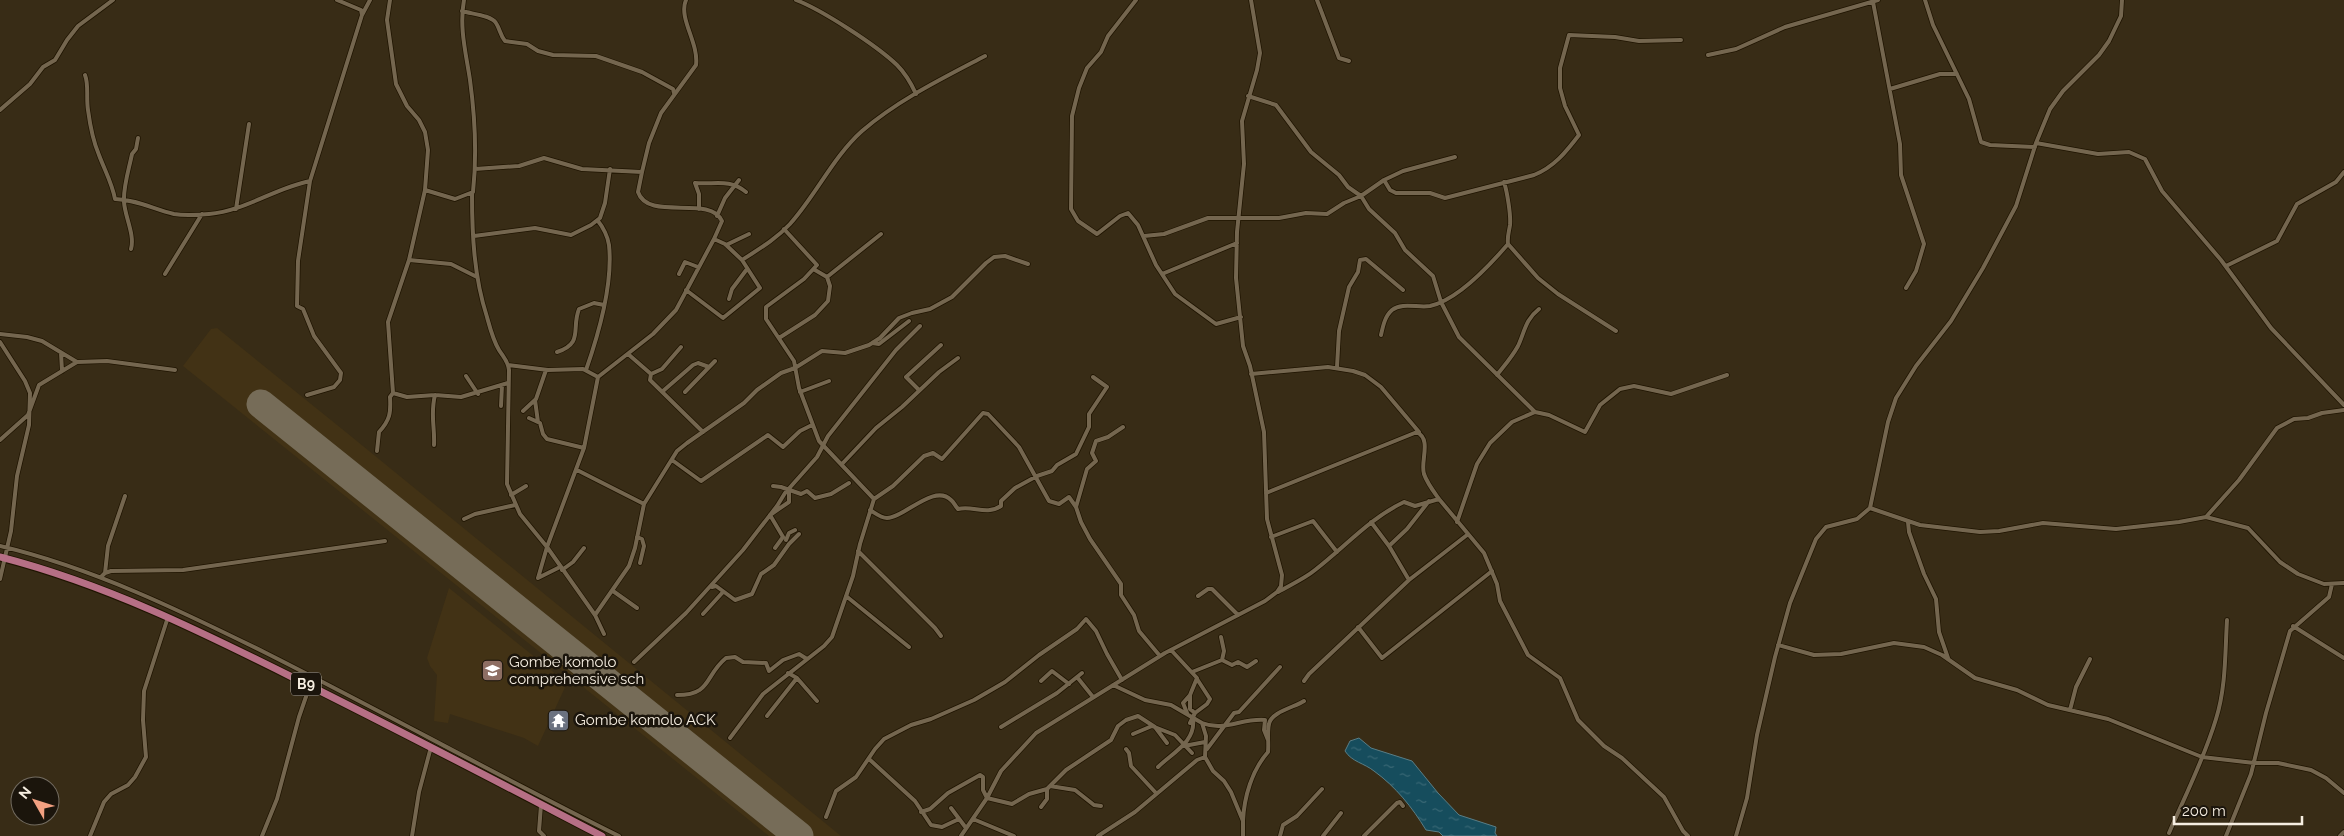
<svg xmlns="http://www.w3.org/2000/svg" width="2344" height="836" font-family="Raleway,sans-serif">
  <defs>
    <pattern id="water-ripples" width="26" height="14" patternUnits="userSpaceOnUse" patternTransform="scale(1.25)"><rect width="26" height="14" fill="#164d5d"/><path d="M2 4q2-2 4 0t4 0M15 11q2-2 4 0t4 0" fill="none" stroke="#386774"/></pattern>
  </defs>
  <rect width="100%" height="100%" fill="#382c16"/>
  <path fill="#423215" d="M 217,328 L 347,433 L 841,836 L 769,836 L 183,366 L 211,329 Z
    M 449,588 L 567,683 L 538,746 L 524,738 L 450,714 L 448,723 L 434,721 L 437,675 L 430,666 L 427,658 Z"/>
  <path fill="url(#water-ripples)" stroke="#597d85" d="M 1359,738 L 1371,748 L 1412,761 L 1438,793 L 1459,815 L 1496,827 L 1495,833 L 1497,836 L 1443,836 L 1439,832 L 1426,830 C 1412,807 1396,787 1374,771 C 1364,763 1352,762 1345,751 L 1350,741 Z"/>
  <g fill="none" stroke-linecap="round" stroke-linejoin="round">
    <path stroke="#766c58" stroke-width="29" d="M 261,404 L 799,836"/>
    <defs>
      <path id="street" d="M 337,0 L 361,10 L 362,15
        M 796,0 C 822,10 876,45 897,65 C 905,73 911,83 916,94
        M 1136,0 L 1108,36 L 1101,52 L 1087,68 L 1079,88 L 1072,116 L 1071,209 L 1078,221 L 1097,234 L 1120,216 L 1128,213 L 1138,225 L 1156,265 L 1175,294 L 1216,324 L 1241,317
        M 1317,0 L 1339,58 L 1349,61
        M 1925,0 L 1933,25 L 1969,99 L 1981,142 L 1990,145 L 2035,147
        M 1873,2 L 1900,144 L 1901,175 L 1924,244 L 1916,271 L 1906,288
        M 462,11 C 471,14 491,15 496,23 C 500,29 500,35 505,41 L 527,44 L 538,51 L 553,55 L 596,56 L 642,72 L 673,89 L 674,93
        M 1708,55 L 1736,49 L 1785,27 L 1878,0
        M 85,75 C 89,85 86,98 88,110 C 90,125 93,141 99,155 C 105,171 112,183 115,199 C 138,200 153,209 174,214 C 185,216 198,215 209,214 C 245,211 275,188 310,181
        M 1890,89 L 1940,74 L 1957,74
        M 1248,96 L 1276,105 L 1311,152 L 1339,175 L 1348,187 L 1361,196 L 1369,209 L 1395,233 L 1405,250 L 1433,276 L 1441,302 L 1459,337 L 1535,412
        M 0,110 L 30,84 L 43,67 L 55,60 L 67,40 L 78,26 L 113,0
        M 2036,143 L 2098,154 L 2129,152 L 2145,159 L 2162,191 L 2221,260 L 2271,328 L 2344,405
        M 475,169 L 519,166 L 544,158 L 582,169 L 642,172 L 638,192 C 648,222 710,194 722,221 L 714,239
        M 642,172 L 649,143 L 661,113 L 696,65 C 699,43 678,18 686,0
        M 1384,180 L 1403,171 L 1455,157
        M 425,190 L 455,199 L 473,192 C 477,155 475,117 470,80 C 466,53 459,28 464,0
        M 472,194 C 472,235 474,277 487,317 C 490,328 493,340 499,350 C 504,358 508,361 509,370 L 507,484 L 520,514 L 547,547 L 538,578
        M 236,209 L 249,124
        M 699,209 L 699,194 L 695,183 C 714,185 729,178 746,192
        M 717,216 L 725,198 L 739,180
        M 474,236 L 535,228 L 571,235 L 591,225 L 600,218 L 605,203 L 610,169
        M 1144,236 L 1164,234 L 1208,218 L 1279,218 L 1306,213 L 1327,214 L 1344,203 L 1361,196 L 1384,180 L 1390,190 L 1396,193 L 1430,193 L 1445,198 L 1534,175 C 1554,167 1566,152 1579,135 L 1565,106 L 1560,88 L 1560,68 L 1569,35 L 1615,37 L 1639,41 L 1681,40
        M 1508,244 L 1538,278 L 1558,294 L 1616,331
        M 726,245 L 749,234
        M 131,249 C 135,235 125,217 124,202 C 123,187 129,169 132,154 L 136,149 L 138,138
        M 409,260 L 451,264 L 477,277
        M 2226,266 L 2277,241 L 2297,204 L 2336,182 L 2344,172
        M 815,270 L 827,277
        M 165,274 L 202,214
        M 679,274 L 685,262 L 698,267
        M 1162,274 L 1237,243
        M 686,290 L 723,318 L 760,288 L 742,260
        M 729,299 L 732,289 L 747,269
        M 0,334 L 27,337 L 42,341 L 77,362
        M 1381,335 C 1383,326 1385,316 1392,310 C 1402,302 1418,308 1430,306 C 1458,300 1490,265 1508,244 C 1507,237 1509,232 1510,225 C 1511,215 1507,191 1504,182
        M 779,338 L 815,315 L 828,301 L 830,286 L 827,277 L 881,234
        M 0,342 L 25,381 L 30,393 L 29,425 L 17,476 L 11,531 L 0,579
        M 872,343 L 879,344 L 909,321
        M 557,352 C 584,343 571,329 579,309 L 594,303 L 604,305
        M 61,353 L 62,371
        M 628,354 L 651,374 L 650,380 L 703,432
        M 508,365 L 548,370 L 583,369 L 598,377
        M 1337,367 L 1339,331 L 1349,287 L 1358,272 L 1360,260 L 1366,259 L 1403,290
        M 586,370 C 599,333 613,283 609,245 C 608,237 603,227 598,221
        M 651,374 L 662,369 L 681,347
        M 1251,374 L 1328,367 L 1353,371 L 1365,375 L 1381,387 L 1419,432
        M 1497,375 C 1504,366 1512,357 1518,346 C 1525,331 1525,320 1539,309
        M 466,376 L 478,394
        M 919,390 L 906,377 L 941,345
        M 663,391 L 693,365 L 698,363 L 709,367
        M 685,392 L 715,361
        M 800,392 L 829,381
        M 393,393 L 407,397 L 435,395 L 461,397 L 508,383
        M 307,395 L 334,387 L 340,380 L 341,373 L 314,336 L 303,309 L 297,306 L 298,261 L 310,181 L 362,15 L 370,0
        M 535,400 L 538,422
        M 501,406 L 502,385
        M 523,411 L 536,399 L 546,370
        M 529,418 L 540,423 L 543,434 L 547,439 L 584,448
        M 1123,427 L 1108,437 L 1096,441 L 1092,453 L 1096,461 L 1087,469 L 1076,507 L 1081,522 L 1090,539 L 1121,584 L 1121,595 L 1134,615 L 1139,631 L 1160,656
        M 0,440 L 28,415 L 39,385 L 77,362 L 107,361 L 175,370
        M 434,445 C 435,426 430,415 435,395
        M 377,451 L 379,432 C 390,420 391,413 390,397 L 393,393 L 388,322 L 409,260 L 425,190 L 428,150 L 425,132 L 419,120 L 407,106 L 396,84 L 387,20 L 390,0
        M 672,460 L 701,481 L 768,435 L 783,447 L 800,431 L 812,425
        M 842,464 L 876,428 L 902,407 L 939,372 L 958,358
        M 577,470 L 644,504
        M 773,486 L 781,487 L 801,494 L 807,491 L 815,498 L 831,494 L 849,483
        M 1266,493 L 1417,432 C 1432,440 1420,461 1424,474 C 1427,483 1434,492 1439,499
        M 511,495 L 526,486
        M 874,499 L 893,486 L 924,456 L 933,453 L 942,459 L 983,413 L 988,414 L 1019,447 L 1049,501 L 1059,504 L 1069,497 L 1076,507
        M 1870,508 L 1920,525 L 1980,532 L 1999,531 L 2043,523 L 2116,529 L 2179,522 L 2206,517 L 2248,528 L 2280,562 L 2298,574 L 2324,584 L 2344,583
        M 870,510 C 875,513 881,518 887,518 C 904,518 934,483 951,500 C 954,502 955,506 958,509 C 973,505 986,516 1001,506 L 1001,501 L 1015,488 L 1037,476 L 1052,471 L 1057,465 L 1076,454 L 1089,427 L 1089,414 L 1107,387 L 1093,377
        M 2206,517 L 2239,480 L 2277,428 L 2294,419 L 2308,418 L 2322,413 L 2344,410
        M 464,519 L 475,514 L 515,505
        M 1457,522 L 1477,464 L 1490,443 L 1512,422 L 1535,412 L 1549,415 L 1585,432 L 1600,405 L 1620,389 L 1634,386 L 1671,394 L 1727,375
        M 1908,522 L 1909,532 L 1924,574 L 1936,599 L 1939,632 L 1948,658
        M 637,537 L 642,539 L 644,546 L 640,563
        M 1271,537 L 1313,521 L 1337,552
        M 786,540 L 789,533 L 795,530
        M 0,546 C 93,568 181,611 266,653 C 385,713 500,777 619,836
        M 1389,546 L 1407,529 L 1429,501
        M 775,548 L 783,537 L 770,515 L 789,502 L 789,490
        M 858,551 L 935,628 L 941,636
        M 562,570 L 573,562 L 584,548
        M 105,573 L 108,546 L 125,496
        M 101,577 L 105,573 L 111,571 L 183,570 L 385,541
        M 538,578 L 560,567
        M 1409,580 L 1467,535
        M 712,587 L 716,586 L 735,600 L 752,594 L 761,574 L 774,565 L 789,544 L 799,534
        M 613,591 L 637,608
        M 1278,592 C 1290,585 1304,579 1315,570 C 1345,547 1370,518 1404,502 L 1415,506 L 1439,499 L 1484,553 L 1497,584 L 1500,601 L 1528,655 L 1560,678 L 1578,720 L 1604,746 L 1622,758 L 1664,797 L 1683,831 L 1688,836
        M 846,596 L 909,647
        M 1198,596 L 1208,589 L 1212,589 L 1238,615
        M 703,614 L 723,592
        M 595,615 L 629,566 L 635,548 L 644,504 L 677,451 L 687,443 L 744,403 L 757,390 L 781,373 L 795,368 L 822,351 L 845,353 L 869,345 L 880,338 L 899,318 L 912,313 L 930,309 L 952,297 L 986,263 L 994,257 L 1005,256 L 1028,264
        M 2293,626 L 2344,658
        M 1358,627 L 1382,658 L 1492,571
        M 604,634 L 595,615 L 547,547 L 584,448 L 598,377 L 653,334 L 676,310 L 714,239 L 725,244 L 742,260 C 759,249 776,239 790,224 C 816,195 833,157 862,131 C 898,100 943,78 985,56
        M 1221,637 L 1224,651 L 1222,660
        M 1778,645 L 1814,655 L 1841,654 L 1894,643 L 1924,647 L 1942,655 L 1975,678 L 2017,690 L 2048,705 L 2108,719 L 2202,757 L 2254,763 L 2278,763 L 2311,770 L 2326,778 L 2344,793
        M 1171,650 L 1197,678 L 1190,695 L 1190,709 L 1195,713 L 1190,723
        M 634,662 L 686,613 L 743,550 L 777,506 L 785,493 L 817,457 L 828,436 L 896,350 L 920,326
        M 1192,672 L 1222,660 L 1232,665 L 1238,662 L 1247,667 L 1256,661
        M 788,673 L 797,678 L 817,701
        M 1077,677 L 1093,697
        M 1041,681 L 1052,671 L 1069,684
        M 1304,681 L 1309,674 L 1409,580 L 1389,546 L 1371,522
        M 1113,685 L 1145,700 L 1171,705 L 1202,723 L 1206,736 L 1205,757 L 1213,771 L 1224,781 L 1231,792 L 1243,821 L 1243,836
        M 677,695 C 712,695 704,676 726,658 L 735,657 L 743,662 L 766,663 L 769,671 L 783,660 L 799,654 L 807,659
        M 2070,710 L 2076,687 L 2090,659
        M 1187,713 L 1183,703 L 1190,695
        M 1195,713 L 1207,704 L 1210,699 L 1197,679
        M 767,716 L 797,678
        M 1202,723 C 1225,732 1241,718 1265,720 L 1264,730 L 1268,740
        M 1001,727 L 1057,693 L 1082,673
        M 1133,734 L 1152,726 L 1175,735 L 1192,753
        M 730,738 L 763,694 L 824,646 L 832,637 L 853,576 L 860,544 L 874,499 L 819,441 L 799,388 L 794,361 L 766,319 L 766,307 L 804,279 L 817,265 L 784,229
        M 1184,746 L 1205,742
        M 1126,749 L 1129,753 L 1131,766 L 1156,793
        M 1207,749 L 1234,713 L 1239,712 L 1280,667
        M 869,759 L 915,801 L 931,825 L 942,827 L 959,819
        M 1158,767 C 1172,753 1196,742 1193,719
        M 1050,786 L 1075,790 L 1094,805 L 1101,806
        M 541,805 L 539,831 L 544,836
        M 1041,807 L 1047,799 L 1047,789
        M 951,808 L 966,828
        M 921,812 L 930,809 L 948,793 L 980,775 L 983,777 L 983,790 L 987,798 L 1012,804 L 1029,794 L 1047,789 L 1066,770 L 1111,740 L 1118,726 L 1126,720 L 1138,716 L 1155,727 L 1167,743
        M 826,817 L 836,791 L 856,777 L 875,749 L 884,739 L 911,725 L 931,719 L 974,700 L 1005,682 L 1039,655 L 1077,629 L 1086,619 L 1096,631 L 1107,654 L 1122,680
        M 973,819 L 1014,836
        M 1243,821 C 1244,797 1252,770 1268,752 C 1269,744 1267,733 1269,724 C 1271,712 1295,707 1304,701
        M 2169,833 C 2185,796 2204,759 2216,719 C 2226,687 2225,654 2227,620
        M 90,836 L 104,802 L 111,794 L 128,785 L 135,777 L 146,757 L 143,720 L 144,691 L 168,617
        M 262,836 L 277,799 L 299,717 L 310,685
        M 412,836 L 419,792 L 431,747
        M 961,836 L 987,798 L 1001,771 L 1036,733 L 1165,653 L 1265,601 L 1277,592 L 1281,586 L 1282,575 L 1267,519 L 1264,432 L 1250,366 L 1243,346 L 1236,278 L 1237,232 L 1244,164 L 1242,121 L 1257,70 L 1260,53 L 1251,0
        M 1098,836 L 1135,812 L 1197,760 L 1205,757
        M 1280,836 L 1283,825 L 1297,816 L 1322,789
        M 1323,836 L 1341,813
        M 1364,836 L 1397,803 L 1400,802 L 1403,806
        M 1736,836 L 1747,798 L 1757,735 L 1775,657 L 1790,603 L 1816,539 L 1826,527 L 1857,519 L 1870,508 L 1888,422 L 1896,398 L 1916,366 L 1951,321 L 1983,268 L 2016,206 L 2036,143 L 2050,109 L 2063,91 L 2099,55 L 2109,41 L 2121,16 L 2122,0
        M 2226,836 L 2251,774 L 2266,713 L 2290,631 L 2329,597 L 2332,584
        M 2340,836 L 2344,832"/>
      <path id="highway" d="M 0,557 C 105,584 200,631 296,679 C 399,730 500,783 602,836"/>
    </defs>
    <use href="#street" stroke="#1f1401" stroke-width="5.5"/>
    <use href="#highway" stroke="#1f1401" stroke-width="9"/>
    <use href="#street" stroke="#74664f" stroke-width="4"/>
    <use href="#highway" stroke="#b66f85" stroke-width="7"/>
  </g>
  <defs>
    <symbol id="school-square" viewBox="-11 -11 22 22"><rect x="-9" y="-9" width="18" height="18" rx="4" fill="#8d6e63" stroke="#1b150c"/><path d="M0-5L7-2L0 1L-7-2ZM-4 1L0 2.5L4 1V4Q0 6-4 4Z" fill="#fff"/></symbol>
    <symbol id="temple-square" viewBox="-11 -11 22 22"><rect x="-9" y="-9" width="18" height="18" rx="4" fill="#6b7280" stroke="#1b150c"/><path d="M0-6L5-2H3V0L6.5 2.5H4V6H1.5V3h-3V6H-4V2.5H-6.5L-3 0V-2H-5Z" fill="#fff"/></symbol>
  </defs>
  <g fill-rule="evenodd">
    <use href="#school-square" x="480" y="658" width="25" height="25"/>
    <use href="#temple-square" x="546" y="708" width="25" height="25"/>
  </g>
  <g text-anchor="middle" stroke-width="5" stroke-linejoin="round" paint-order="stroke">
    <rect fill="#1b150c" stroke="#b4ada1" stroke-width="1" x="291" y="672.5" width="30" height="23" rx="4"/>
    <g font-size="14" font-weight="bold" fill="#f6eee1">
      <text x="306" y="689">B9</text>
    </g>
    <g font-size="15" fill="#f6eee1" stroke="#1b150c" text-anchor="start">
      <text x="509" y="667">Gombe komolo<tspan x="509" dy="17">comprehensive sch</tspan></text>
      <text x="575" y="725">Gombe komolo ACK</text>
    </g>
  </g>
  <g transform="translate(35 801) rotate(309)"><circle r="24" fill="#1b150c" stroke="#736c61"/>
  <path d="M0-4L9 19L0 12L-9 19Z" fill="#f2a081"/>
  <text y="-8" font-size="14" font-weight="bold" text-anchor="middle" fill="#f6eee1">N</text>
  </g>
  <path d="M2174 816v8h128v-8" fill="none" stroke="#f6eee1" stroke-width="2.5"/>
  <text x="2182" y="816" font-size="15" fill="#f6eee1" stroke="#1b150c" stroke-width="4" paint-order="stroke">200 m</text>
</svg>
